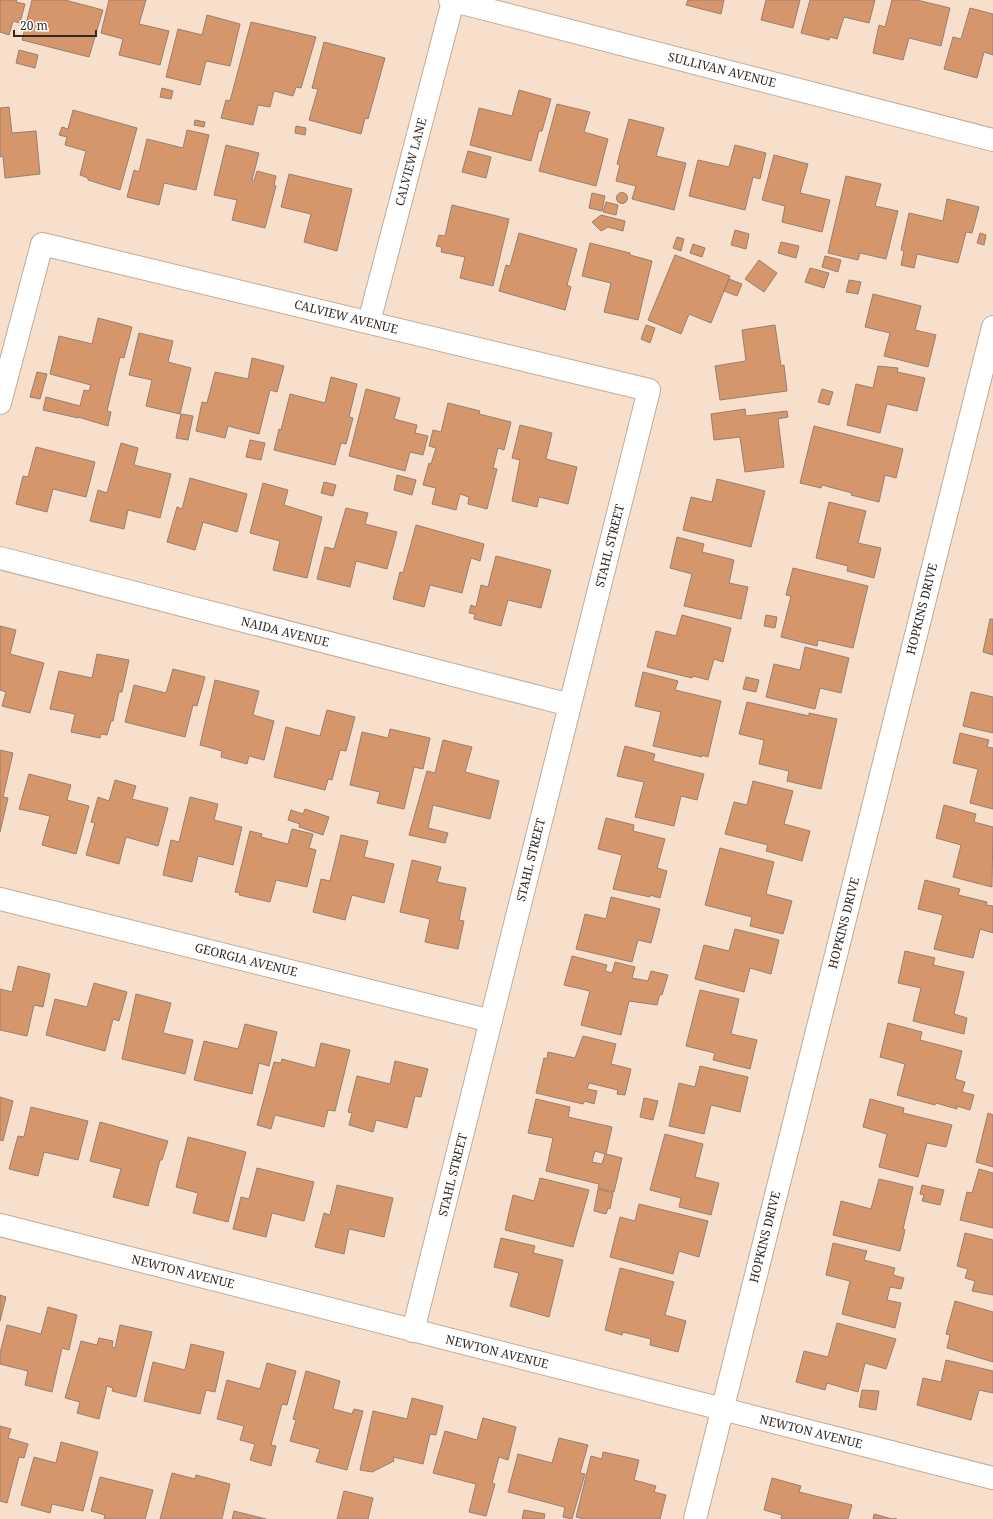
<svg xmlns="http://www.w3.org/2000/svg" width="993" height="1519" font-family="'Noto Serif',serif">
  <rect width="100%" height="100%" fill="#f8dfcc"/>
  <path fill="#d6966c" stroke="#977f6f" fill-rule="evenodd" d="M 0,0 L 17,0 L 16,2 L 25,4 L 20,23 L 13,21 L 9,35 L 0,32 Z
    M 32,0 L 65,0 L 103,10 L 89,57 L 22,40 Z
    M 109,0 L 146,0 L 139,24 L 169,31 L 160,65 L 119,55 L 123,39 L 101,33 Z
    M 688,0 L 724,0 L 721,14 L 686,5 Z
    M 766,0 L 800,0 L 793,28 L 761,20 Z
    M 810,0 L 875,0 L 869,23 L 844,17 L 837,39 L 830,37 L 829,40 L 801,33 Z
    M 892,0 L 917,0 L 950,8 L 941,46 L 909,38 L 903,60 L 873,53 L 879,25 L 885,27 Z
    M 970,8 L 993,14 L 993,55 L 984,52 L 977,78 L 944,69 L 953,37 L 961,39 Z
    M 207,15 L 240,24 L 230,66 L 206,61 L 200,85 L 166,77 L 178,29 L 202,35 Z
    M 251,22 L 316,37 L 301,88 L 296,87 L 293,96 L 274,91 L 270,107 L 258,105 L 253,125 L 221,118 L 226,100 L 230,101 Z
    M 324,42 L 385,58 L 368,119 L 365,118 L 361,134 L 309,120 L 318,89 L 312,88 Z
    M 19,50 L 38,55 L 35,68 L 16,63 Z
    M 162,88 L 173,91 L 171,99 L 160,97 Z
    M 519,90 L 551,99 L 542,131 L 539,131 L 531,161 L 470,145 L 479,108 L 512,116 Z
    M 557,104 L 590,112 L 584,132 L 608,139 L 596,186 L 539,171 Z
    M 9,107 L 12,133 L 36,131 L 40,174 L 5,178 L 3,156 L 0,157 L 0,108 Z
    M 73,110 L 137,128 L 120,190 L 88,180 L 88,178 L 80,175 L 86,151 L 65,145 L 67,137 L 59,135 L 62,127 L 68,129 Z
    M 629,119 L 664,128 L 656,156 L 686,163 L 674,210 L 632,199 L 636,186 L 616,181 L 620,165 L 617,164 Z
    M 195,120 L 205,122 L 204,127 L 194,125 Z
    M 296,126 L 306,128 L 305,135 L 295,133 Z
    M 187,130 L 209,135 L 196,190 L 164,183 L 159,205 L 127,197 L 134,170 L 139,172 L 147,139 L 183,148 Z
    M 226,145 L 259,153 L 252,180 L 254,181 L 257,171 L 276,176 L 274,185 L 276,186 L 265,228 L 232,220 L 237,200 L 214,195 Z
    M 735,145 L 766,153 L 760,179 L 753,177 L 745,210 L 689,196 L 698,160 L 729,167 Z
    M 468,151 L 491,157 L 486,178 L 462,172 Z
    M 774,155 L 808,164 L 800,193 L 830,200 L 822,232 L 782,222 L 785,206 L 762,200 Z
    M 289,174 L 352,189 L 337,251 L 304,242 L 311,214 L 281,207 Z
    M 846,176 L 881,184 L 875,206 L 898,211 L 886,259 L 860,253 L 858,260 L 828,253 Z
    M616.5 198a5.5 5.5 0 1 1 11 0a5.5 5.5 0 1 1-11 0Z
    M 592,193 L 605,196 L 602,211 L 589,208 Z
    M 947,199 L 979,207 L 972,233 L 966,232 L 958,263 L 917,254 L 914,268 L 901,265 L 904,251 L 901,250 L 909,213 L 943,221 Z
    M 606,202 L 618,205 L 616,215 L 603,212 Z
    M 452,205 L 509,219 L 493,286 L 460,278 L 465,257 L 441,252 L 442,247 L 436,246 L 439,235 L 445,236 Z
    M 601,215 L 625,221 L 623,231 L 608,227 L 601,231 L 592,222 Z
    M 735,230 L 749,234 L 746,249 L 731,245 Z
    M 519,233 L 577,249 L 567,285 L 571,287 L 565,310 L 499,291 L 506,265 L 510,266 Z
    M 980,233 L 986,235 L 984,245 L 977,243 Z
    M 677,237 L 684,239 L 681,251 L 673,248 Z
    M 781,242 L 799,246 L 796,258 L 778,253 Z
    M 590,243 L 630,253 L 630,255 L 652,261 L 638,320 L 604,312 L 611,283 L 582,276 Z
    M 693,244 L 705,248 L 702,257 L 690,253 Z
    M 675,255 L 730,276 L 711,323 L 689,314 L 681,334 L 648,320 Z
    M 825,256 L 841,260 L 838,272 L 822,267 Z
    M 759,260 L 777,273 L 764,292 L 745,279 Z
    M 810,268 L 829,273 L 824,288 L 805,282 Z
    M 729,279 L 742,284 L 737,296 L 724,291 Z
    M 849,280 L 861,282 L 858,294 L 846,292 Z
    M 873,294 L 921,306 L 915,330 L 936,335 L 928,367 L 884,356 L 890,333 L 865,327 Z
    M 98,318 L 132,327 L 124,358 L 120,357 L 107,411 L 111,412 L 108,426 L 78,417 L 78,418 L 43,410 L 46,397 L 80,406 L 84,390 L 89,391 L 91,385 L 50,374 L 59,336 L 92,344 Z
    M 646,325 L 655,328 L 650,343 L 641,339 Z
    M 775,325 L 781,366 L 784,365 L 787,391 L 720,400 L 715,366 L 746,361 L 742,330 Z
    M 139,333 L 173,341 L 168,362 L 191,368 L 180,414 L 146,406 L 152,380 L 129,375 Z
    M 252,358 L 284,366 L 277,392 L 270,390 L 259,434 L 228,426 L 225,438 L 196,431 L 202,402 L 207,403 L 215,372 L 248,379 Z
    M 878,366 L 898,368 L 897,372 L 925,378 L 917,411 L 887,404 L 880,433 L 847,425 L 856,384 L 873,388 Z
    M 37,372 L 47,374 L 40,399 L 30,397 Z
    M 331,377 L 357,384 L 349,417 L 353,418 L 346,444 L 341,443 L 335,465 L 274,450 L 279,429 L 281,430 L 290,394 L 325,403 Z
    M 366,389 L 400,398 L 394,419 L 417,425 L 415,433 L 428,436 L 423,455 L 410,452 L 405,471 L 349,456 Z
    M 822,389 L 833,392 L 829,405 L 818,402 Z
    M 448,403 L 480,411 L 479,414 L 511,422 L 504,450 L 498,448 L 493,468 L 497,469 L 487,509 L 468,504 L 469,497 L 460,494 L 456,510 L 432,504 L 436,488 L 423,485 L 429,463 L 431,464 L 436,448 L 429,446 L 433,430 L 441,432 Z
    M 745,409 L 746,416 L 787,411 L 788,417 L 778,419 L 784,467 L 745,472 L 740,437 L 714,440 L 711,414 Z
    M 181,414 L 193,416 L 188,440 L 176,438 Z
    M 520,425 L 552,433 L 546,459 L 577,467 L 568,504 L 539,497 L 537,507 L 512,501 L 520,460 L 512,458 Z
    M 814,426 L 903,449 L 896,478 L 885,475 L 879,502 L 851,495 L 852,493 L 822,485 L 821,488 L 800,483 Z
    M 250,440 L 265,443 L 261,460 L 246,457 Z
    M 121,443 L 138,448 L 134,465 L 171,474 L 160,518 L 128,510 L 124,529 L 90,521 L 98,490 L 107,493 Z
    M 36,447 L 95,462 L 86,497 L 53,489 L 47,512 L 16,504 L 23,476 L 28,477 Z
    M 397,475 L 416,480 L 412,495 L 394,490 Z
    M 190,478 L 247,494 L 237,532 L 203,522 L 195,550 L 167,542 L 177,507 L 182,509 Z
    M 717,479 L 765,491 L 751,547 L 683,530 L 691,497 L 712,502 Z
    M 324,482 L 336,485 L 333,496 L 321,493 Z
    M 263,483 L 288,490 L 284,505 L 322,517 L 307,578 L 273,570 L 280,541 L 250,533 Z
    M 829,502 L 866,511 L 858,543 L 881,548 L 874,578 L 847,571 L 848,566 L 816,558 Z
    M 346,508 L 368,513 L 365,524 L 397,532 L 387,569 L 356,561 L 350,587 L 317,579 L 325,547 L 334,549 Z
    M 416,525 L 484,544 L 480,561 L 471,558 L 462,593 L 430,585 L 424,607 L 393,599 L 400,572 L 403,573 Z
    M 677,537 L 704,544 L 702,552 L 734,560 L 729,583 L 748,587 L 741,619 L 684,606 L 692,574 L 670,568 Z
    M 496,556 L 551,570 L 541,608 L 508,600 L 501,626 L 474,619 L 475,614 L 469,613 L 471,605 L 476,607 L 481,585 L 488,587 Z
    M 793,568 L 868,586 L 853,648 L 818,640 L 817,646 L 781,637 L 791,596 L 786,595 Z
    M 682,615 L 731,628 L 723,662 L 714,659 L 708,680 L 693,676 L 692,678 L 647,667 L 656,631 L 676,636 Z
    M 766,615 L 777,617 L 775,628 L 764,626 Z
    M 990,619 L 993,619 L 993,655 L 983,652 Z
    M 0,626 L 16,630 L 10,654 L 44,663 L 30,713 L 2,706 L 6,692 L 0,690 Z
    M 805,647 L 849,658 L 841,693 L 820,688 L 815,709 L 766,697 L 774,664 L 800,670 Z
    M 97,654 L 129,660 L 122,692 L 119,692 L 113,721 L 111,721 L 107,735 L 101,734 L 100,738 L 71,732 L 75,714 L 50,709 L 59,671 L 92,678 Z
    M 173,669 L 205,677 L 197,706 L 193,705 L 185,737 L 125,722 L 134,685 L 166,693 Z
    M 643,672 L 678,681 L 675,690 L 721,701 L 708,757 L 702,755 L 702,757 L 653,746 L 661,712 L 635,706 Z
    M 746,677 L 759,680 L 756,692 L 743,689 Z
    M 215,680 L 259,691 L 253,715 L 274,721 L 264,760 L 249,756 L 247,764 L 221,757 L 222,751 L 200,745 Z
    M 971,692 L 993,697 L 993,733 L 963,726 Z
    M 747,702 L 809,716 L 809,713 L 837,719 L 821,789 L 787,781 L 789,771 L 759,764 L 764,740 L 739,734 Z
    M 327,710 L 355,717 L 346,751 L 340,750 L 332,780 L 328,779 L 325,790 L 274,777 L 286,727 L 320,736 Z
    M 390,729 L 430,738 L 423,769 L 414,767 L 404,809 L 377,803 L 380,792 L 350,785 L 362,732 L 388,738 Z
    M 960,733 L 989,740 L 987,747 L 993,748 L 993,809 L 970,803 L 978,769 L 953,763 Z
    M 443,740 L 472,747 L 465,772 L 499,781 L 490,819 L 433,805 L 428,828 L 448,833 L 445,843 L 409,835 L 427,771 L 435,773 Z
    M 625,746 L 655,754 L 653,761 L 704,774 L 697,800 L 681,796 L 674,826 L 635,817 L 644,782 L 617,776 Z
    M 0,750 L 13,753 L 3,797 L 8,798 L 0,832 Z
    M 29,774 L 71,785 L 67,800 L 89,806 L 76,854 L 42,845 L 50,816 L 19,809 Z
    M 115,780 L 136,786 L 132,799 L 168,808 L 158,846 L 126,837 L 119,864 L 86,855 L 95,823 L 91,822 L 98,797 L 109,801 Z
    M 753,781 L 793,791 L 784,824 L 810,831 L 802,861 L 766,851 L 768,845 L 725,834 L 734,802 L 747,805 Z
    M 190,797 L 218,804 L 214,820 L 242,827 L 233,865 L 198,856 L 192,882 L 163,875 L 171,840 L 179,842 Z
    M 944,805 L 976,814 L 974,822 L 993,827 L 992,887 L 953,877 L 961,845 L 936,838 Z
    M 305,809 L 329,817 L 323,835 L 299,827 L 300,824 L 288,820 L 291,810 L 303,814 Z
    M 606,818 L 634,825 L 633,831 L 665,839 L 657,868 L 667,871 L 660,898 L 650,895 L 650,897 L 613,889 L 622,855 L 598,849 Z
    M 292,829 L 313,834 L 309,848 L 316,850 L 307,887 L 276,880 L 270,902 L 239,895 L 240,893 L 235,892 L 250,831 L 262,834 L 261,837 L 288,844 Z
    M 341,835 L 368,841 L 364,857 L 394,864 L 384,903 L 352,895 L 345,920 L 313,912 L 321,879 L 330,881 Z
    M 720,848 L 774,862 L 766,894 L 792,901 L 783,934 L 750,926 L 752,917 L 705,905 Z
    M 412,860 L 441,867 L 437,882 L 466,888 L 459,920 L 464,921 L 458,949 L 425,942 L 430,919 L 400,912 Z
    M 925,880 L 960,889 L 958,895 L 987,902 L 986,905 L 993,906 L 993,933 L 980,929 L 973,958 L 934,949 L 943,915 L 918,909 Z
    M 611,897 L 660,909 L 651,943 L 638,940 L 632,962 L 576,949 L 585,914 L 606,919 Z
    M 735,929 L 779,940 L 771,974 L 750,968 L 744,992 L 695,979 L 704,945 L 729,951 Z
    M 905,951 L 935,958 L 933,965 L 964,972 L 954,1014 L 967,1018 L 964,1034 L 913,1021 L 921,988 L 898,983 Z
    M 572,956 L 607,965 L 605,971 L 612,973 L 615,962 L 635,967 L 632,978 L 648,981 L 651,971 L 668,975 L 662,995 L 660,994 L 657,1005 L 629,1001 L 621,1035 L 581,1025 L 590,991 L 564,985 Z
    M 18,966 L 50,974 L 43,1007 L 34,1005 L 27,1036 L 0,1030 L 0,989 L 12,992 Z
    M 94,983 L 127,992 L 119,1021 L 113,1019 L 105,1051 L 46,1035 L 55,999 L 87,1007 Z
    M 700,990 L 739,999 L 731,1034 L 757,1040 L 750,1069 L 713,1060 L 715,1053 L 686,1046 Z
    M 136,994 L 171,1003 L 163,1033 L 193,1040 L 185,1074 L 122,1059 Z
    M 888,1023 L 922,1032 L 920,1040 L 962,1051 L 955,1079 L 965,1082 L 962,1092 L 974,1095 L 970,1110 L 957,1106 L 957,1109 L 936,1103 L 935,1105 L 897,1095 L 905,1064 L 880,1057 Z
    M 245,1024 L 277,1032 L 269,1066 L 259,1063 L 252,1094 L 194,1080 L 204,1041 L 238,1049 Z
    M 583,1036 L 616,1044 L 611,1064 L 631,1069 L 625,1095 L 617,1094 L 618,1090 L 589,1083 L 587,1089 L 597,1091 L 594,1104 L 585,1101 L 583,1104 L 536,1093 L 544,1058 L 547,1059 L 548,1052 L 575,1058 Z
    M 321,1043 L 350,1050 L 335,1111 L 328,1110 L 324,1127 L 275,1115 L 271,1129 L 257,1125 L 274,1062 L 281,1063 L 282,1059 L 315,1068 Z
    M 395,1061 L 428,1069 L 421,1097 L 415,1096 L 407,1128 L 376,1120 L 373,1132 L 349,1125 L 352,1113 L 348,1112 L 357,1076 L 390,1084 Z
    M 700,1066 L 748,1077 L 740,1112 L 711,1105 L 704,1134 L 669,1126 L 679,1083 L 695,1087 Z
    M 0,1097 L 13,1101 L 3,1141 L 0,1140 Z
    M 644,1098 L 658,1101 L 653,1120 L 640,1117 Z
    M 536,1099 L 570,1107 L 568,1117 L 612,1127 L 606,1154 L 622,1158 L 614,1192 L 598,1188 L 599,1184 L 546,1171 L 553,1138 L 528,1133 ZM 595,1151 L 605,1154 L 602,1164 L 592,1162 Z
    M 870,1099 L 904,1108 L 903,1113 L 952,1125 L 946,1147 L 927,1143 L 918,1177 L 879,1167 L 887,1134 L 863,1127 Z
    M 31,1107 L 88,1121 L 78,1160 L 44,1152 L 38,1176 L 9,1169 L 18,1136 L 24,1137 Z
    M 988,1113 L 993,1115 L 993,1167 L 976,1162 Z
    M 100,1122 L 168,1141 L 162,1160 L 160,1160 L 148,1206 L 113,1197 L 121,1169 L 90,1161 Z
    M 665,1134 L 703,1144 L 695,1177 L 719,1183 L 711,1215 L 679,1207 L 681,1198 L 650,1190 Z
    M 188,1137 L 246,1152 L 228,1222 L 193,1213 L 198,1193 L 176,1187 Z
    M 257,1168 L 314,1182 L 304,1221 L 272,1213 L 266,1237 L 233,1229 L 241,1197 L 249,1199 Z
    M 979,1169 L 993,1173 L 993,1228 L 960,1220 L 967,1192 L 972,1193 Z
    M 540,1178 L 589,1190 L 573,1247 L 505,1230 L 513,1195 L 534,1201 Z
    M 879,1179 L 913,1187 L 903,1229 L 905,1230 L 900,1251 L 833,1235 L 841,1201 L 871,1209 Z
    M 337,1185 L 393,1198 L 384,1237 L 349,1229 L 344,1254 L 315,1247 L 324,1213 L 330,1215 Z
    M 922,1185 L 944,1190 L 940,1205 L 922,1201 L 924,1195 L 920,1194 Z
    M 598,1189 L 613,1193 L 610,1209 L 608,1208 L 606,1214 L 594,1211 Z
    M 639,1204 L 708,1221 L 699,1257 L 679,1251 L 673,1274 L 610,1257 L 620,1217 L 635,1221 Z
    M 965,1233 L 993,1240 L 993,1295 L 972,1291 L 975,1281 L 965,1278 L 968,1269 L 957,1266 Z
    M 501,1238 L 535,1246 L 533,1253 L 563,1260 L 549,1317 L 510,1306 L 519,1273 L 494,1267 Z
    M 833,1243 L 867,1251 L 864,1260 L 895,1268 L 893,1275 L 904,1278 L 901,1289 L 890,1287 L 887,1300 L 901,1303 L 895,1328 L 842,1314 L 850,1281 L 826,1275 Z
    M 620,1268 L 674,1282 L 665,1315 L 686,1321 L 678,1352 L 650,1345 L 651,1339 L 623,1332 L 622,1335 L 605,1330 Z
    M 0,1295 L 6,1297 L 0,1321 Z
    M 955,1301 L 993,1312 L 993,1362 L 947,1348 L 950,1335 L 946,1334 Z
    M 48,1307 L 77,1315 L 69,1350 L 62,1348 L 52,1392 L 25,1385 L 28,1371 L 0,1364 L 0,1353 L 7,1325 L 41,1334 Z
    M 837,1323 L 896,1339 L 886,1369 L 865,1363 L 858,1392 L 827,1383 L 825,1390 L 796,1382 L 804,1351 L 828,1357 Z
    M 120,1325 L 152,1332 L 136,1397 L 112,1391 L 113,1388 L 107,1386 L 99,1419 L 77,1413 L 80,1402 L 65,1398 L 81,1341 L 97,1345 L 99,1338 L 113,1341 L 112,1347 L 115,1348 Z
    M 191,1344 L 224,1352 L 215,1392 L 206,1390 L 200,1414 L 144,1401 L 153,1362 L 185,1370 Z
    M 946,1360 L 993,1371 L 993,1393 L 979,1390 L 971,1420 L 917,1405 L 923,1378 L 941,1382 Z
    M 267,1363 L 296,1371 L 287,1405 L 282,1404 L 271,1445 L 276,1446 L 271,1466 L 250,1460 L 255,1444 L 240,1440 L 244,1426 L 217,1419 L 227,1380 L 260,1389 Z
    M 306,1371 L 340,1381 L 333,1409 L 352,1414 L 354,1409 L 363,1411 L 347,1470 L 316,1462 L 320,1449 L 290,1441 L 296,1420 L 293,1419 Z
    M 862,1390 L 879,1391 L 876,1410 L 859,1407 Z
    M 412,1398 L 443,1406 L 436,1435 L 430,1434 L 423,1464 L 393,1457 L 394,1461 L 372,1472 L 360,1470 L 373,1411 L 407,1419 Z
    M 483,1418 L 516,1427 L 508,1460 L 499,1457 L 492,1483 L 495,1484 L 486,1516 L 469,1512 L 476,1484 L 433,1473 L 445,1431 L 477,1440 Z
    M 0,1426 L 11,1429 L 8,1438 L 28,1444 L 24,1458 L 19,1457 L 7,1503 L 0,1501 Z
    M 559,1438 L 588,1445 L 580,1473 L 585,1474 L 572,1519 L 563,1517 L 565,1507 L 564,1507 L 508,1492 L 518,1454 L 552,1463 Z
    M 61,1442 L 98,1452 L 83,1511 L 52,1504 L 50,1513 L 21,1505 L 34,1457 L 56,1463 Z
    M 603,1452 L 639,1460 L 634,1480 L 656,1486 L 654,1492 L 666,1495 L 660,1519 L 584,1519 L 576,1517 L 591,1456 L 602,1459 Z
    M 172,1473 L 195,1479 L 196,1475 L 230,1484 L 222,1519 L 160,1519 Z
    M 100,1477 L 153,1490 L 145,1519 L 104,1519 L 105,1515 L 91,1511 Z
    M 772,1478 L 801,1486 L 799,1492 L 852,1505 L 848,1519 L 781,1519 L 782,1515 L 764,1510 Z
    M 344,1491 L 373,1498 L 368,1519 L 337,1519 Z
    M 524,1510 L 545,1514 L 544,1519 L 522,1519 Z
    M 234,1511 L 266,1519 L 232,1519 Z
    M 874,1514 L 892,1519 L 897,1519 L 873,1519 Z"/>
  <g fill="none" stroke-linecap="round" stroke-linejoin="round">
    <defs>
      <path id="minor" d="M 450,0 L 993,140
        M 369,322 L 453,1
        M 0,403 L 42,244 L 649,390 L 413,1331
        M 0,558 L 570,705
        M 0,899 L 491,1021
        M 0,1225 L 993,1478
        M 695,1519 L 993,327"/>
    </defs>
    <use href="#minor" stroke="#c3ab99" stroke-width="24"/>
    <use href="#minor" stroke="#fff" stroke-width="22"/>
  </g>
  <g text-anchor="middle" stroke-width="4" stroke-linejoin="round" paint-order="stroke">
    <g font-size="12" fill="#322922" stroke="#fff">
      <text transform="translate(722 70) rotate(14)" y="4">SULLIVAN AVENUE</text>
      <text transform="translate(411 162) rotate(-75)" y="4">CALVIEW LANE</text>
      <text transform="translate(346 317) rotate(14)" y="4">CALVIEW AVENUE</text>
      <text transform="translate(610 546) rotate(-76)" y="4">STAHL STREET</text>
      <text transform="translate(922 609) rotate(-76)" y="4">HOPKINS DRIVE</text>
      <text transform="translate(285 632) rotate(14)" y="4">NAIDA AVENUE</text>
      <text transform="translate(531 860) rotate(-76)" y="4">STAHL STREET</text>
      <text transform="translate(844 923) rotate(-76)" y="4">HOPKINS DRIVE</text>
      <text transform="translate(246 960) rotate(14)" y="4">GEORGIA AVENUE</text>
      <text transform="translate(453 1175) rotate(-76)" y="4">STAHL STREET</text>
      <text transform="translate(765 1237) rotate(-76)" y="4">HOPKINS DRIVE</text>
      <text transform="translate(183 1272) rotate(14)" y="4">NEWTON AVENUE</text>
      <text transform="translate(497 1352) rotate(14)" y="4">NEWTON AVENUE</text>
      <text transform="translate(811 1432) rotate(14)" y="4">NEWTON AVENUE</text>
    </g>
  </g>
  <path d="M14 30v6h82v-6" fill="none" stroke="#322922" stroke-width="2"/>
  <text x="20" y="30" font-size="12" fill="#322922" stroke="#ffffff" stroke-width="3" paint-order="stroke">20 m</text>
</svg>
